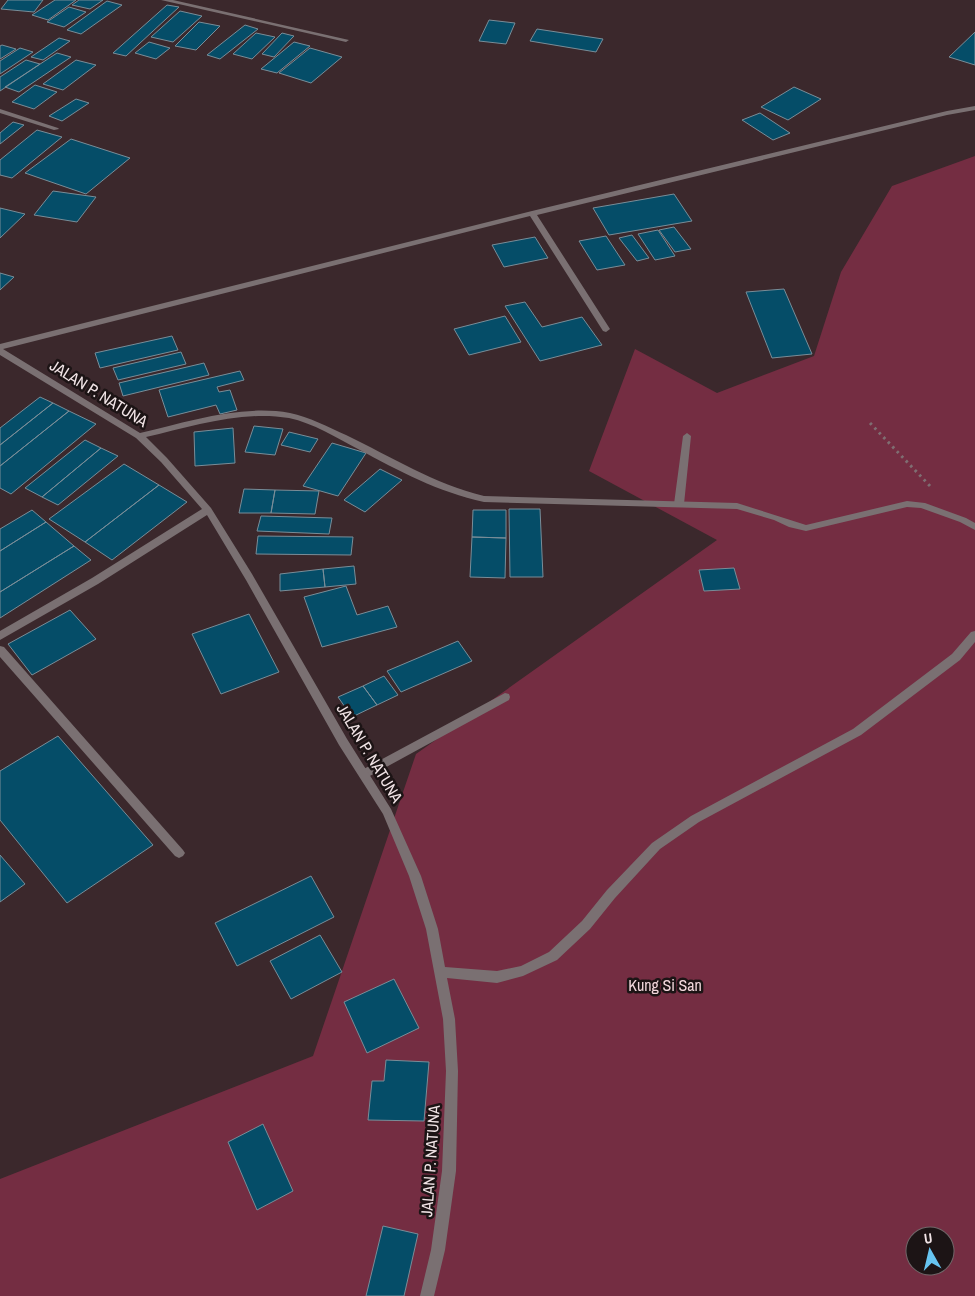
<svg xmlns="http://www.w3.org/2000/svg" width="975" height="1296" font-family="'Archivo Narrow',sans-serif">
  <rect width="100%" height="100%" fill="#3b282c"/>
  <path fill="#742d42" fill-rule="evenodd" d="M 975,156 L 975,1296 L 0,1296 L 0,1179 L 313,1056 L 416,754 L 717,540 L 589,471 L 635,349 L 717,393 L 814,356 L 841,272 L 892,186 ZM 915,1236 L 945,1236 L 945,1266 L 915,1266 Z"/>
  <path fill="#054d68" stroke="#798d98" d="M 8,0 L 43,0 L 34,12 L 1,9 Z
    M 55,0 L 76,0 L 48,20 L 32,15 Z
    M 79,0 L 103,0 L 90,9 L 72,5 Z
    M 107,1 L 122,5 L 81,34 L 67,30 Z
    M 167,5 L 179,7 L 126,56 L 113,53 Z
    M 69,7 L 86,12 L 64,27 L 47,22 Z
    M 180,11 L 202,16 L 173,42 L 151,37 Z
    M 489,20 L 515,23 L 506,44 L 479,41 Z
    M 199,22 L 220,26 L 196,50 L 175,46 Z
    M 245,25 L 258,29 L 220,59 L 207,55 Z
    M 537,29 L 603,39 L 596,52 L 530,41 Z
    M 975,32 L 975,65 L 949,57 Z
    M 256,33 L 275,37 L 252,59 L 233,54 Z
    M 282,33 L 294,36 L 274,57 L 262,54 Z
    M 59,38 L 70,41 L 43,60 L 31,57 Z
    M 149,42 L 170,48 L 156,59 L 135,53 Z
    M 294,42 L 310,46 L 277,73 L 261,69 Z
    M 2,45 L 16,49 L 0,59 L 0,46 Z
    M 20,48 L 33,52 L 0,74 L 0,61 Z
    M 310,48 L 342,57 L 311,83 L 279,73 Z
    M 57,53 L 71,57 L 19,92 L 5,87 Z
    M 26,60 L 40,64 L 0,91 L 0,77 Z
    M 76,60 L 96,65 L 63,90 L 43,84 Z
    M 35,85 L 57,92 L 34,109 L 12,102 Z
    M 794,87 L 821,99 L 788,120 L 761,107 Z
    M 76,99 L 89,103 L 62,121 L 49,116 Z
    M 760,113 L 790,133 L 773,140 L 742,120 Z
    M 13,122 L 24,125 L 0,144 L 0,133 Z
    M 37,130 L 62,137 L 12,178 L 0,175 L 0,160 Z
    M 71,139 L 130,158 L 86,194 L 25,173 Z
    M 53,191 L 96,197 L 77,222 L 34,215 Z
    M 674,194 L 692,221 L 609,235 L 593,208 Z
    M 0,208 L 25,214 L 0,238 Z
    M 674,227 L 691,249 L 675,252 L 659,230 Z
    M 658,230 L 675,256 L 655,260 L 638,234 Z
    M 632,235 L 649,258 L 637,261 L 619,238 Z
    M 606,236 L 625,265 L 597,270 L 579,241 Z
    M 535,237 L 548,258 L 504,267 L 492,245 Z
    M 0,273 L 14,277 L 0,290 Z
    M 784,289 L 812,354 L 772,358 L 746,292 Z
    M 525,302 L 542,327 L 582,317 L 602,345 L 540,361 L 505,306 Z
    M 505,316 L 521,342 L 469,355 L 454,329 Z
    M 172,336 L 178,350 L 100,368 L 95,353 Z
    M 181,352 L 186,364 L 118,380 L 113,368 Z
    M 204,363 L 209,375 L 123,396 L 119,383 Z
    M 240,371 L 244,380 L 217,387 L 219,392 L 230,390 L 237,410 L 220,414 L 216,405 L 168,417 L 159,390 Z
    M 40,397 L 53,403 L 0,445 L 0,428 Z
    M 53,403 L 69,411 L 0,466 L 0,445 Z
    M 69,411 L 96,424 L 11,494 L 0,488 L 0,466 Z
    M 254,426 L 283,429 L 275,455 L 245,452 Z
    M 233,428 L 235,463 L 195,466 L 194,432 Z
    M 289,432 L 318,439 L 310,452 L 281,445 Z
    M 85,440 L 101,448 L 42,497 L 25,488 Z
    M 332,443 L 366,453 L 338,496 L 303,486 Z
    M 101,448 L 118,456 L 58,505 L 42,497 Z
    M 124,464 L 159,485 L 85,542 L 49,519 Z
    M 380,469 L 402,480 L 365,512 L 344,500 Z
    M 159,485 L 187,502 L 112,560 L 85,542 Z
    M 244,489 L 275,490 L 271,513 L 239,513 Z
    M 275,490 L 319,491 L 315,514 L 271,513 Z
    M 509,509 L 540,509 L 543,577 L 510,577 Z
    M 32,510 L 46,522 L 0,551 L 0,529 Z
    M 473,510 L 506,510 L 506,538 L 472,537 Z
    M 261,516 L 332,518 L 329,534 L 257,531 Z
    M 46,522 L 74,546 L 0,592 L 0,551 Z
    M 258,536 L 353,537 L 351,555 L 256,554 Z
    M 472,537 L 506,538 L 505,578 L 470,577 Z
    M 74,546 L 91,560 L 0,618 L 0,592 Z
    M 354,566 L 356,584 L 325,587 L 323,569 Z
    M 734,568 L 740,589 L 704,591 L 699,570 Z
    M 323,569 L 325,587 L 280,591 L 280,574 Z
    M 346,586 L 357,615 L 388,606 L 397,627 L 322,647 L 304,597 Z
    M 70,610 L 96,639 L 32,675 L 8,644 Z
    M 249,614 L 279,672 L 221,694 L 192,634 Z
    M 458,641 L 472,661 L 401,692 L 387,671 Z
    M 384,676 L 398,695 L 377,705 L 363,686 Z
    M 363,686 L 377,705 L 352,717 L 338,697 Z
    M 58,736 L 153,845 L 67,903 L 0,820 L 0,771 Z
    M 0,855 L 25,884 L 0,902 Z
    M 311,876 L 334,917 L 237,966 L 215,923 Z
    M 320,935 L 342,972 L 291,999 L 270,961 Z
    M 394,979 L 419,1028 L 367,1053 L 344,1002 Z
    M 386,1060 L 429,1062 L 424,1121 L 368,1120 L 372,1081 L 384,1081 Z
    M 263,1124 L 293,1191 L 257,1210 L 228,1142 Z
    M 383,1226 L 418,1234 L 404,1296 L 366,1296 Z"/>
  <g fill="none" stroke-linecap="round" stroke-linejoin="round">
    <path stroke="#7f6e72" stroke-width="3" stroke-dasharray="2.5 4" stroke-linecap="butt" d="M 870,423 L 930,486"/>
    <path fill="#7a7072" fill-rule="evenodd" d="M 687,433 L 691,436 L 684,504 L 679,507 L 674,504 L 683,436 Z
      M 0,646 L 4,647 L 183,850 L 185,853 L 183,856 L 179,858 L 175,856 L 0,657 Z
      M 505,693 L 509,694 L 510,697 L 509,700 L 368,777 L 364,778 L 360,777 L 359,774 L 360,771 Z"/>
    <path fill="#7a7072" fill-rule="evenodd" d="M 161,0 L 173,0 L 349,40 L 346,42 Z
      M 975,106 L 975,110 L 947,115 L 537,215 L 610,329 L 606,332 L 603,331 L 530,216 L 3,349 L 140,433 C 187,422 241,404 290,413 C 309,417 328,427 346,435 C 392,457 434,484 484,496 L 737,503 L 806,525 L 907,501 L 925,503 L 966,518 L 975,523 L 975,530 L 960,522 L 921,508 L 907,507 L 806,531 L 789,527 L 774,520 L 737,509 L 484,502 C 438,492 399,471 358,449 C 337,438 313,423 289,418 C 241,410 191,427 146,437 L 167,458 L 211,508 L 252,574 L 347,739 L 391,809 L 421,876 L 438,929 L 445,967 L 497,971 L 521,966 L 549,952 L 582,921 L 607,890 L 652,843 L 691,816 L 853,729 L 952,654 L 971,632 L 975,631 L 975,642 L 960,660 L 861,735 L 699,822 L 660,849 L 615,898 L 590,929 L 557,960 L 523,976 L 497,983 L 447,978 L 455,1019 L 458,1071 L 456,1171 L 445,1250 L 434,1296 L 420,1296 L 431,1250 L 442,1171 L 446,1071 L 443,1019 L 426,929 L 409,876 L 383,814 L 339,745 L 246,580 L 207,515 L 98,584 L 0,640 L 0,631 L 92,578 L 202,509 L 161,462 L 136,438 L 0,355 L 0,344 L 532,211 L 947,111 Z
      M 0,109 L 58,128 L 59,129 L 54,130 L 0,113 Z"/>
  </g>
  <g text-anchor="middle" stroke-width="5" stroke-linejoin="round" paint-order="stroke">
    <g font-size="16" fill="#f1e4e6" stroke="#1c1415">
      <text transform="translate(99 393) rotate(32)" y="6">JALAN P. NATUNA</text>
      <text transform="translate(370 753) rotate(59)" y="6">JALAN P. NATUNA</text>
      <text transform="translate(430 1161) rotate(-86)" y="6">JALAN P. NATUNA</text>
    </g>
    <g font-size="16" fill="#f2d7dc" stroke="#1c1415">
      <text x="665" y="991">Kung Si San</text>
    </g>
  </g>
  <g transform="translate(930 1251) rotate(352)"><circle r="24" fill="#1c1415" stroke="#716769"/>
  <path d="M0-4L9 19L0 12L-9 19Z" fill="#67c4f0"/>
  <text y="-8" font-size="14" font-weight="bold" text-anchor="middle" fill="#f1e4e6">U</text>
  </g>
</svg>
